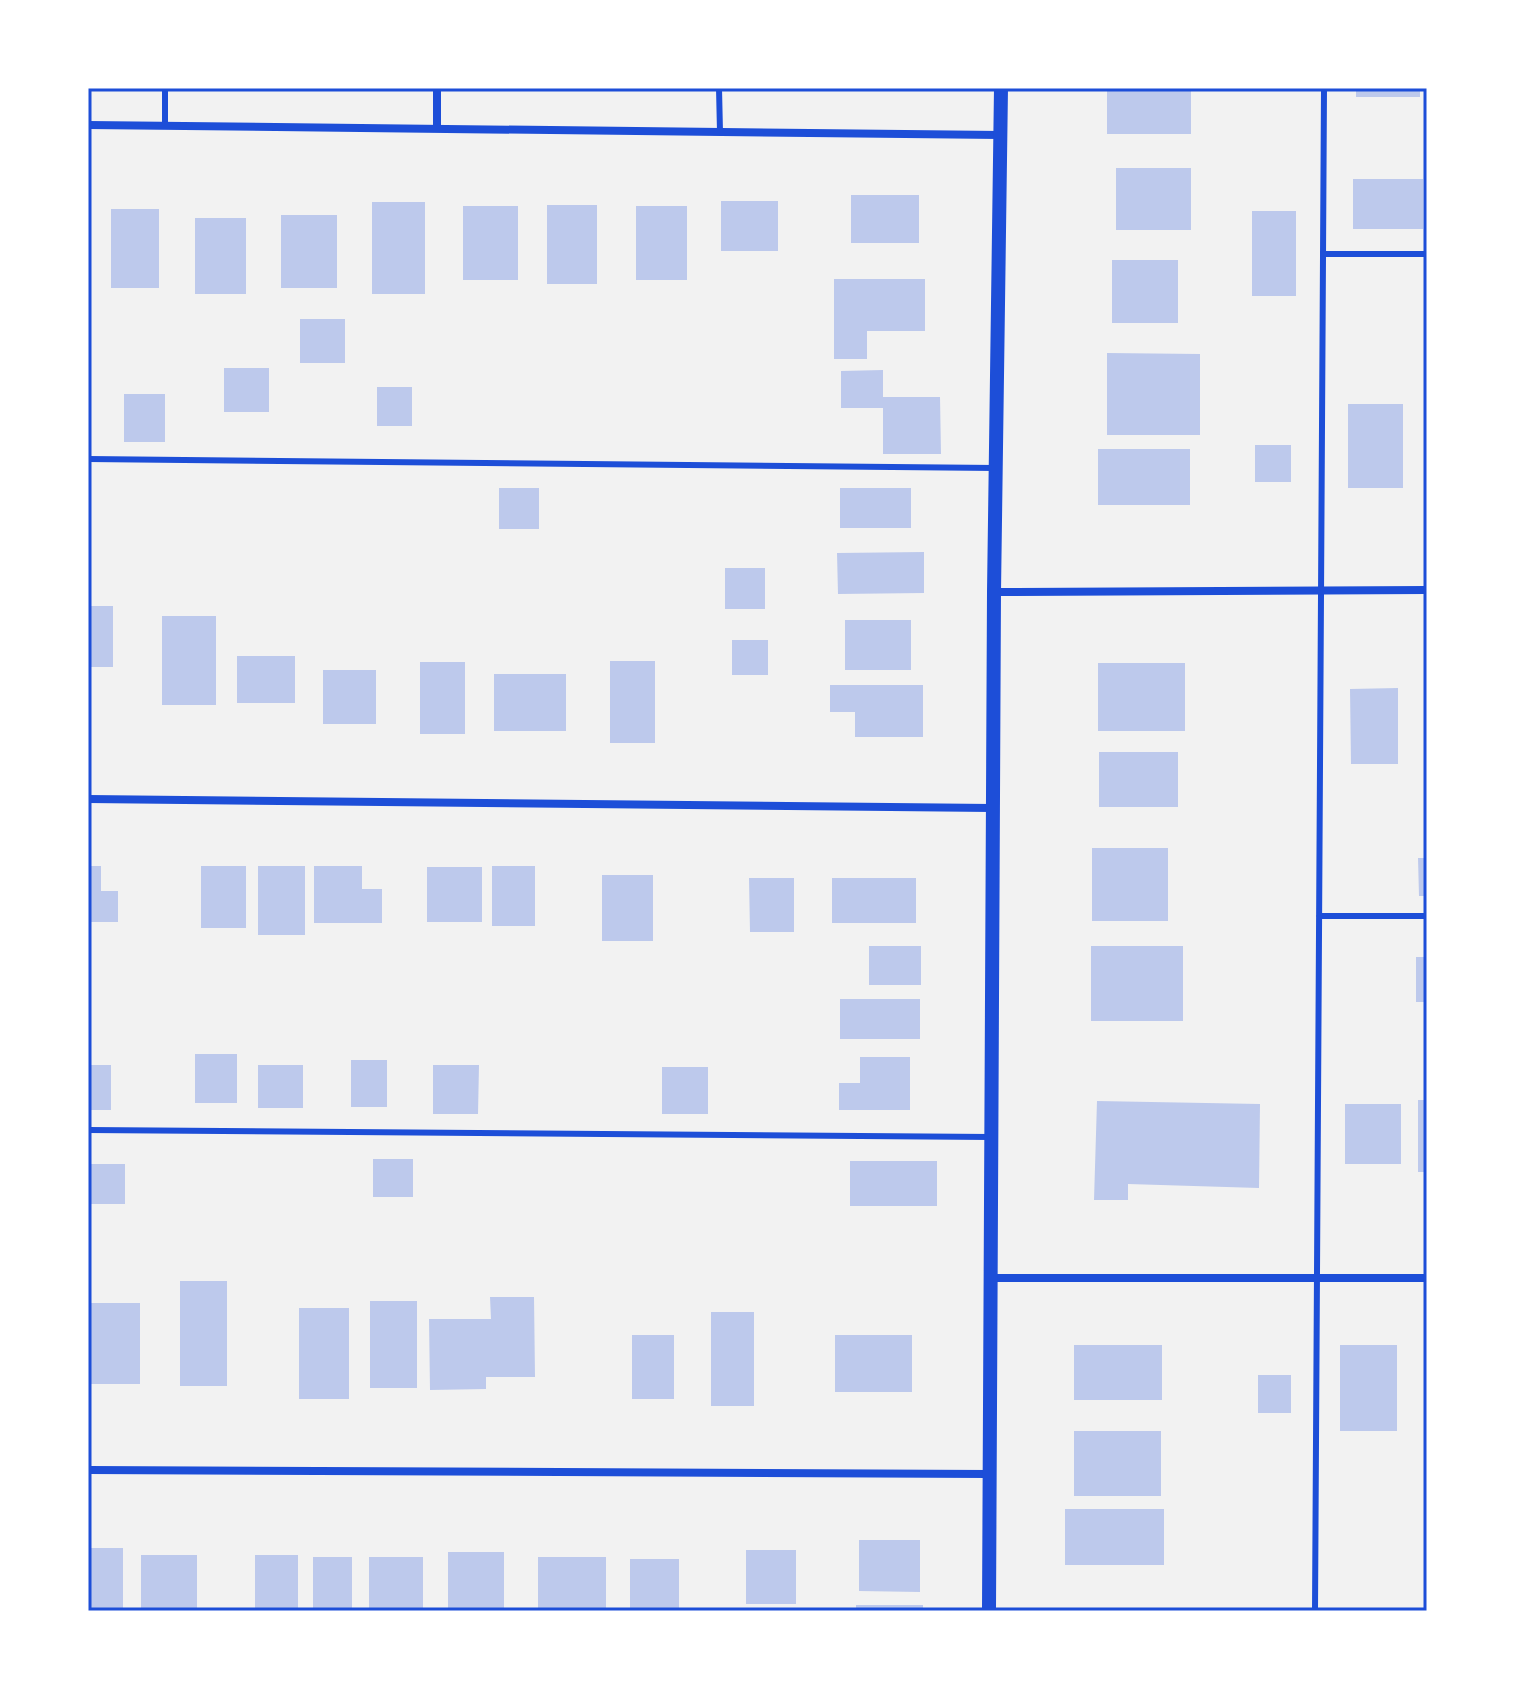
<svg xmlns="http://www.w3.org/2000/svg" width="1515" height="1699" font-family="'Nunito Sans',sans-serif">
  <rect width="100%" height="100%" fill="#f2f2f2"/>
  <path fill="#bdc9ec" d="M 1107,88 L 1191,88 L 1191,134 L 1107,134 Z
    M 1356,88 L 1420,88 L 1420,97 L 1356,97 Z
    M 1116,168 L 1191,168 L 1191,230 L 1116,230 Z
    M 1353,179 L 1423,179 L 1423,229 L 1353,229 Z
    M 851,195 L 919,195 L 919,243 L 851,243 Z
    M 721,201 L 778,201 L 778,251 L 721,251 Z
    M 372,202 L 425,202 L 425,294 L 372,294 Z
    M 547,205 L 597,205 L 597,284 L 547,284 Z
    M 463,206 L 518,206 L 518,280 L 463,280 Z
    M 636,206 L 687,206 L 687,280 L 636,280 Z
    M 111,209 L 159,209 L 159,288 L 111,288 Z
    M 1252,211 L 1296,211 L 1296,296 L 1252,296 Z
    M 281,215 L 337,215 L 337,288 L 281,288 Z
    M 195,218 L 246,218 L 246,294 L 195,294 Z
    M 1112,260 L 1178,260 L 1178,323 L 1112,323 Z
    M 834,279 L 925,279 L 925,331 L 867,331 L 867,359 L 834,359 Z
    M 300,319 L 345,319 L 345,363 L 300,363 Z
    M 1107,353 L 1200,354 L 1200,435 L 1107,435 Z
    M 224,368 L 269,368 L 269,412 L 224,412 Z
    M 883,370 L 883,397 L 940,397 L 941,454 L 883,454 L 883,408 L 841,408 L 841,371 Z
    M 377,387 L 412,387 L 412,426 L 377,426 Z
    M 124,394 L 165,394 L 165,442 L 124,442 Z
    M 1348,404 L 1403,404 L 1403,488 L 1348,488 Z
    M 1255,445 L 1291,445 L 1291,482 L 1255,482 Z
    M 1098,449 L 1190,449 L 1190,505 L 1098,505 Z
    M 499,488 L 539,488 L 539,529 L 499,529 Z
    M 840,488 L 911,488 L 911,528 L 840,528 Z
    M 924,552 L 924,593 L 838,594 L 837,553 Z
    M 725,568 L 765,568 L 765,609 L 725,609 Z
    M 88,606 L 113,606 L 113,667 L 88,667 Z
    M 162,616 L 216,616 L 216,705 L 162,705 Z
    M 845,620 L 911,620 L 911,670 L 845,670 Z
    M 732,640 L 768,640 L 768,675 L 732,675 Z
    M 237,656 L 295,656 L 295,703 L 237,703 Z
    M 610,661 L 655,661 L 655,743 L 610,743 Z
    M 420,662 L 465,662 L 465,734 L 420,734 Z
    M 1098,663 L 1185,663 L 1185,731 L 1098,731 Z
    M 323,670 L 376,670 L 376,724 L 323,724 Z
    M 494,674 L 566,674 L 566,731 L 494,731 Z
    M 830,685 L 923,685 L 923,737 L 855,737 L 855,712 L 830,712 Z
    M 1398,688 L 1398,764 L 1351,764 L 1350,689 Z
    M 1099,752 L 1178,752 L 1178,807 L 1099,807 Z
    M 1092,848 L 1168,848 L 1168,921 L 1092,921 Z
    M 1418,858 L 1427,858 L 1427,896 L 1419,896 Z
    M 88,866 L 101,866 L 101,891 L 118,891 L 118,922 L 88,922 Z
    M 201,866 L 246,866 L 246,928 L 201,928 Z
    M 258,866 L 305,866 L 305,935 L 258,935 Z
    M 314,866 L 362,866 L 362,889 L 382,889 L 382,923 L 314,923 Z
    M 492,866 L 535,866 L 535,926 L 492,926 Z
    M 427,867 L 482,867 L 482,922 L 427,922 Z
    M 602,875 L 653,875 L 653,941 L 602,941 Z
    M 749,878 L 794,878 L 794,932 L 750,932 Z
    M 832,878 L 916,878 L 916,923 L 832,923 Z
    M 869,946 L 921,946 L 921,985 L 869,985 Z
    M 1091,946 L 1183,946 L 1183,1021 L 1091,1021 Z
    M 1416,957 L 1427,957 L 1427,1002 L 1416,1002 Z
    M 840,999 L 920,999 L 920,1039 L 840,1039 Z
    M 195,1054 L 237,1054 L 237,1103 L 195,1103 Z
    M 860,1057 L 910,1057 L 910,1110 L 839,1110 L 839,1083 L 860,1083 Z
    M 351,1060 L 387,1060 L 387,1107 L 351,1107 Z
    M 88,1065 L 111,1065 L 111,1110 L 88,1110 Z
    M 258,1065 L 303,1065 L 303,1108 L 258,1108 Z
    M 433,1065 L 479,1065 L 478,1114 L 433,1114 Z
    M 662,1067 L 708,1067 L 708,1114 L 662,1114 Z
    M 1418,1100 L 1427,1100 L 1427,1172 L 1418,1172 Z
    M 1097,1101 L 1260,1104 L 1259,1188 L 1128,1184 L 1128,1200 L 1094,1200 Z
    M 1345,1104 L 1401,1104 L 1401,1164 L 1345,1164 Z
    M 373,1159 L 413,1159 L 413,1197 L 373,1197 Z
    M 850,1161 L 937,1161 L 937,1206 L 850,1206 Z
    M 88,1164 L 125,1164 L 125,1204 L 88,1204 Z
    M 180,1281 L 227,1281 L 227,1386 L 180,1386 Z
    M 490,1297 L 534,1297 L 535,1377 L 486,1377 L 486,1389 L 430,1390 L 429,1319 L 491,1319 Z
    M 370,1301 L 417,1301 L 417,1388 L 370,1388 Z
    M 88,1303 L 140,1303 L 140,1384 L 88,1384 Z
    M 299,1308 L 349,1308 L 349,1399 L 299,1399 Z
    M 711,1312 L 754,1312 L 754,1406 L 711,1406 Z
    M 632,1335 L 674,1335 L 674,1399 L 632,1399 Z
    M 835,1335 L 912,1335 L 912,1392 L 835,1392 Z
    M 1074,1345 L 1162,1345 L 1162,1400 L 1074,1400 Z
    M 1340,1345 L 1397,1345 L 1397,1431 L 1340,1431 Z
    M 1258,1375 L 1291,1375 L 1291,1413 L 1258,1413 Z
    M 1074,1431 L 1161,1431 L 1161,1496 L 1074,1496 Z
    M 1065,1509 L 1164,1509 L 1164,1565 L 1065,1565 Z
    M 859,1540 L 920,1540 L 920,1592 L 859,1591 Z
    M 88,1548 L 123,1548 L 123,1611 L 88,1611 Z
    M 746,1550 L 796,1550 L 796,1604 L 746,1604 Z
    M 448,1552 L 504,1552 L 504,1611 L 448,1611 Z
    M 141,1555 L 197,1555 L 197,1611 L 141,1611 Z
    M 255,1555 L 298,1555 L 298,1611 L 255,1611 Z
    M 313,1557 L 352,1557 L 352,1611 L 313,1611 Z
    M 369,1557 L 423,1557 L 423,1611 L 369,1611 Z
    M 538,1557 L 606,1557 L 606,1611 L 538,1611 Z
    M 630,1559 L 679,1559 L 679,1611 L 630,1611 Z
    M 856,1605 L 923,1605 L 923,1611 L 856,1611 Z"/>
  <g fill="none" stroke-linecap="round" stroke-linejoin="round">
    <path stroke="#1d4ed8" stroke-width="6" d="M 165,88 L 165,125
      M 719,88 L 720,132
      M 1323,254 L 1427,254
      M 88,459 L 996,468
      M 1319,916 L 1427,916
      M 88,1130 L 991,1137
      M 1315,1611 L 1324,88"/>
    <path stroke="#1d4ed8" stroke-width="8" d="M 88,125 L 1000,135
      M 437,128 L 437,88
      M 994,592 L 1427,590
      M 88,799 L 992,808
      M 990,1278 L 1427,1278
      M 88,1470 L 989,1474"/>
    <path stroke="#1d4ed8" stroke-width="14" d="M 989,1611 L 994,592 L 1001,88"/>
  </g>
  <rect width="1515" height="1699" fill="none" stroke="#ffffff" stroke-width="180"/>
  <rect x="90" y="90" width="1335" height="1519" fill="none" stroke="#1d4ed8" stroke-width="3"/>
</svg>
